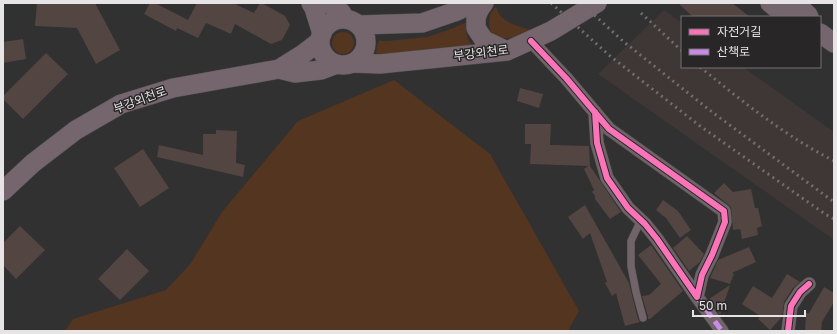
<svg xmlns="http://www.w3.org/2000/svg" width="837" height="334" font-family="'Golos Text','Noto Sans KR',sans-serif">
  <rect width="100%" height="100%" fill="#313131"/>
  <path fill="#3f3636" d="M 664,10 L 682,23 L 682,67 L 743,67 L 834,132 L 834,240 L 598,74 Z"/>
  <path fill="#543520" d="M 496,6 C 499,23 520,27 534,31 L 519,37 L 508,38 L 499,38 L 491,32 L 489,25 L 490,15 Z
    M 467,22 C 465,35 466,40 476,48 L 376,55 L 377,44 L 380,39 L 381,41 L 387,41 L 427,37 L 448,30 Z
    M332 43a11 11 0 1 1 22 0a11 11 0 1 1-22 0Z
    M 394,80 L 490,154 L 579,311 L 568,331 L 65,331 L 73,319 L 166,290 L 191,263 L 222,212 L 298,121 Z"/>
  <path fill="#524542" d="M 37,3 L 95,3 L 120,50 L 96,64 L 77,28 L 35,26 Z
    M 150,3 L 155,3 L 188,20 L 197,3 L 233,3 L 254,13 L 260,3 L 262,3 L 285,16 L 290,25 L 282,40 L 271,44 L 235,24 L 231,34 L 206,23 L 198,38 L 177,28 L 176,31 L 144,14 Z
    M 678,3 L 732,3 L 750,17 L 693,17 Z
    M 23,39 L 26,59 L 3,63 L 3,42 Z
    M 46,53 L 68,74 L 23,119 L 3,99 L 3,96 Z
    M 520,88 L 543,94 L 539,108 L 517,101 Z
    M 525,124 L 551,124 L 550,145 L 589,146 L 590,166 L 621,212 L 610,219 L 595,199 L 595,196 L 592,192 L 594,190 L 584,169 L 588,166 L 530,164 L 531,144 L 525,144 Z
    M 216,130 L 237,131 L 236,163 L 245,165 L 243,177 L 157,157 L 159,145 L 203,155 L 203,134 L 216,134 Z
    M 143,149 L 169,188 L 140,207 L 114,168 Z
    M 724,183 L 733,192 L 751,189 L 755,208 L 758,208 L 762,226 L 757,228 L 758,235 L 742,239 L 740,229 L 733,230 L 731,207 L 714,193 Z
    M 663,200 L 678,211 L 691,230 L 680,238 L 666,218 L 656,210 Z
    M 585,205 L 629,283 L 638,319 L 640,322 L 625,326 L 616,293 L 612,296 L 605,283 L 607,282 L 590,233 L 583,239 L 568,217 Z
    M 20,226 L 45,250 L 16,279 L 3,265 L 3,243 Z
    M 687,236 L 704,254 L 700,262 L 689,271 L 673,248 Z
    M 651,245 L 683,291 L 650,319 L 648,319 L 648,317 L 642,296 L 649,295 L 661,284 L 638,255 Z
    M 749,247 L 756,262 L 732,273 L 734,274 L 730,284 L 710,278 L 718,260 Z
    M 127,249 L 149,271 L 120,300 L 98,279 Z
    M 787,274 L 800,282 L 793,288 L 784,302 L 782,317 L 770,330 L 758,319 L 760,316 L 742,304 L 753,286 L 772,298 Z
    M 730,285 L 720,315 L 709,299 Z
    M 824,287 L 834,293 L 834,302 L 822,322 L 821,331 L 805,331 L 806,313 L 809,313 Z"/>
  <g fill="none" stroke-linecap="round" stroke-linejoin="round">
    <defs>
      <path id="lane" d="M 641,220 L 631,241 L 631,266 L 636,292 L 643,318"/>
      <path id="street" d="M 531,41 L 566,78 L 609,129 L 724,211 L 725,222 L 712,255 L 702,275 L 697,297 L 657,239 L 645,224 L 628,208 L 607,178 L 597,143 L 595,112
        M 697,297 L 722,331
        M 788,331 L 791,306 L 800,292 L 809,284"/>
      <path id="secondary" d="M 311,3 L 314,8 L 322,34
        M 328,3 L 341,12 L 345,19
        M 484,3 L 479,10 L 476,18 L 476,28 L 484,40 L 507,51
        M 770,3 L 787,17
        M 795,3 L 808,15 L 809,17
        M320 42a23 23 0 1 1 46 0a23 23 0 1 1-46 0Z
        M 359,25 L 422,23 L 457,11 L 474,3
        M 820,33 L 834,43
        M 353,63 L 380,64 L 507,51 L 551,31 L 597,3
        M 279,69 L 295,73 L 321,70 L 337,64
        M 3,191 L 33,163 L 76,130 L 121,104 L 173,88 L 279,69 L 303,54 L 320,41"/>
    </defs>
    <use href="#lane" stroke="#4e4e4e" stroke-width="8"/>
    <use href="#street" stroke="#4e4e4e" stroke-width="14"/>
    <use href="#secondary" stroke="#4e4e4e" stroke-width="20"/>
    <use href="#lane" stroke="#716469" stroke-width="7"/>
    <use href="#street" stroke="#716469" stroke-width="13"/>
    <use href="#secondary" stroke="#74666c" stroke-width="19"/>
    <path stroke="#736c6f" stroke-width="3" stroke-dasharray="2 4" stroke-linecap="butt" d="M 551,3 L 610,56 L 700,126 L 825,214 L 834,219
      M 581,3 L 624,42 L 712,112 L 834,202
      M 641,13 L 682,51
      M 700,67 C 743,102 784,135 834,161"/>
    <path stroke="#ca8be6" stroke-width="5" stroke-dasharray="10 5" stroke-linecap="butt" d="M 697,297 L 722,331"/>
    <defs>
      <path id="cycleway" d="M 531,41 L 566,78 L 609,129 L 724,211 L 725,222 L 712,255 L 702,275 L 697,297 L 657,239 L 645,224 L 628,208 L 607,178 L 597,143 L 595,112
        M 788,331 L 791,306 L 800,292 L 809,284"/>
    </defs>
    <use href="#cycleway" stroke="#282626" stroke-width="8"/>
    <use href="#cycleway" stroke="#fb73b8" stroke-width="6"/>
  </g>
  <g text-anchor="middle" stroke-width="3" stroke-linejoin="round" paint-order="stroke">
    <g font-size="12" fill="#e6e4e4" stroke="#282626">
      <text transform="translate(481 53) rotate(-7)" y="4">부강외천로</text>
      <text transform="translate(140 100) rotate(-20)" y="4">부강외천로</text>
    </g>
  </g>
  <rect width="837" height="334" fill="none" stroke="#e6e4e4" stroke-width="8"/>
  <rect x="681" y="16" width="140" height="52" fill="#282626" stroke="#747272"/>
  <rect x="689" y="29" width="20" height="6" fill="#fb73b8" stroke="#747272"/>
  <text x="717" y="36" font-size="12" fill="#e6e4e4">자전거길</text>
  <rect x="689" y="49" width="20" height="6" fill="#ca8be6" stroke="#747272"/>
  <text x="717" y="56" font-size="12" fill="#e6e4e4">산책로</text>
  <path d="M693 310v6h112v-6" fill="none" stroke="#e6e4e4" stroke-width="2"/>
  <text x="699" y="310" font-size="12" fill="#e6e4e4" stroke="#282626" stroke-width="3" paint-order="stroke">50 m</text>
</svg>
